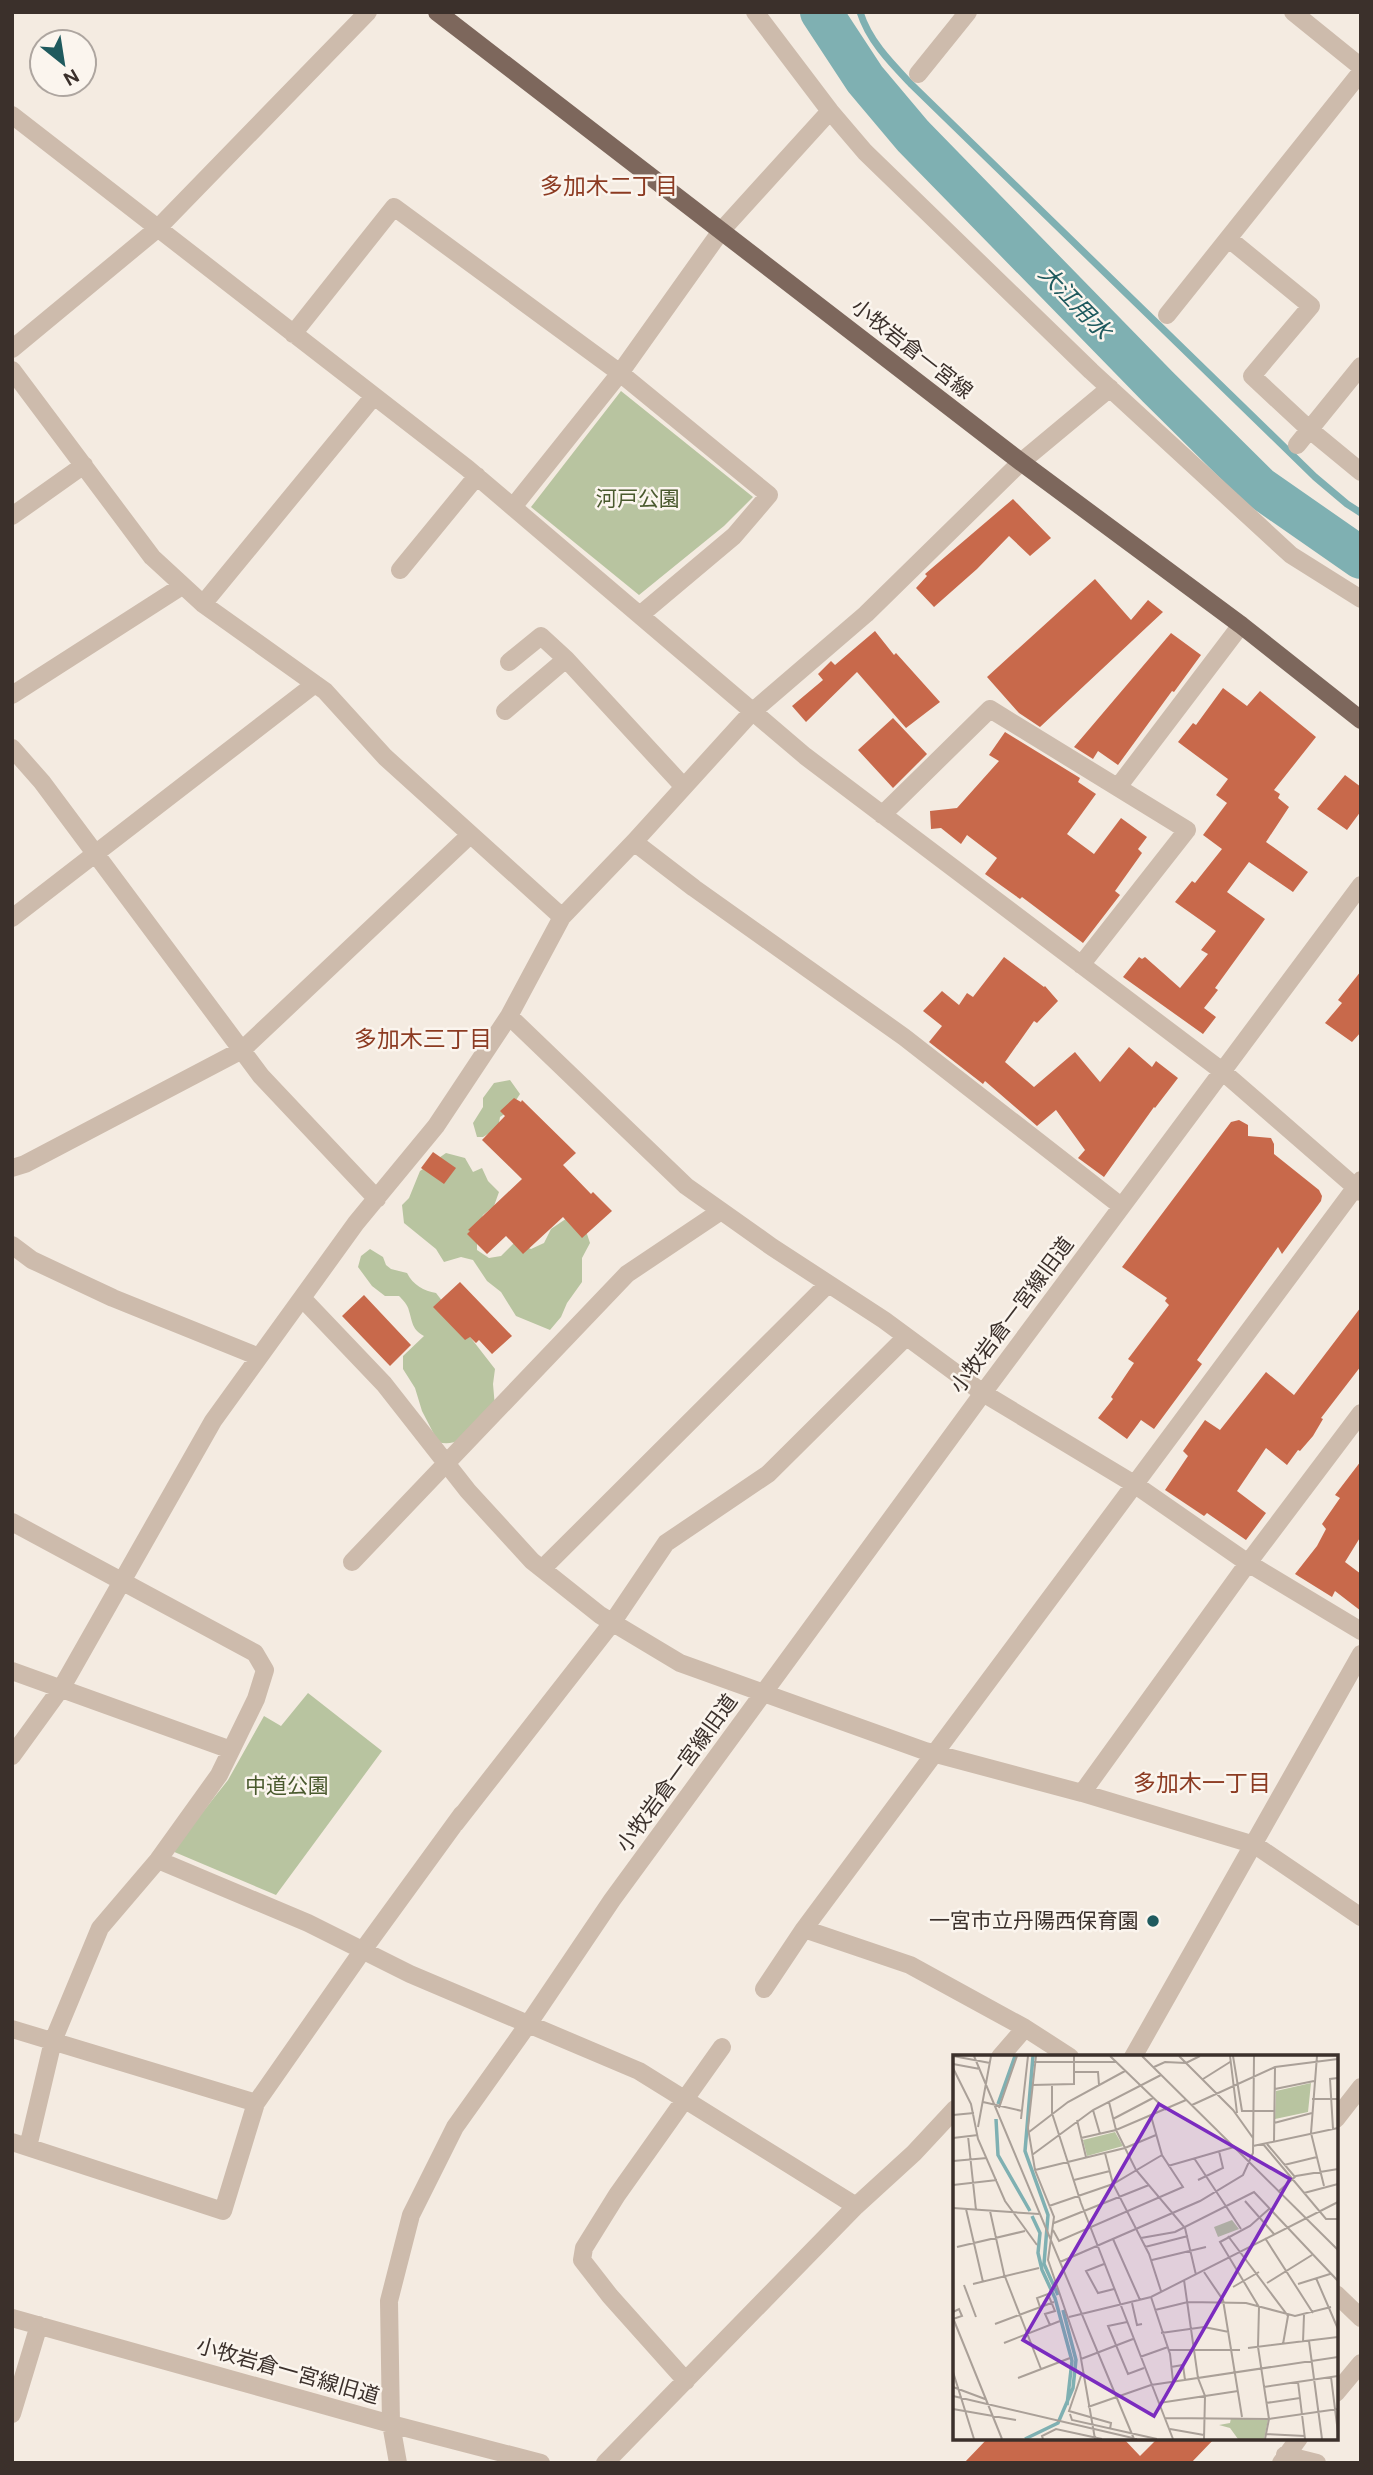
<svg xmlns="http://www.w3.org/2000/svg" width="1373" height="2475" font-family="'DM Sans','Noto Sans JP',sans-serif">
  <rect width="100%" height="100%" fill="#f4ebe1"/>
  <path fill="#b8c4a0" d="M 621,391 L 753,497 L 724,526 L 639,595 L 531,507 Z
    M 510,1080 L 520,1094 L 509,1111 L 500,1117 L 498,1128 L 483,1137 L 477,1137 L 473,1123 L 483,1107 L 483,1098 L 494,1083 Z
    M 446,1153 L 465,1158 L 473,1172 L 482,1168 L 488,1181 L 499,1192 L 494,1206 L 483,1215 L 477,1229 L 477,1250 L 489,1258 L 501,1256 L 515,1242 L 531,1249 L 544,1243 L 551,1229 L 570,1216 L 586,1231 L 590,1243 L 582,1258 L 582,1282 L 567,1303 L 561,1317 L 550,1330 L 516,1316 L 501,1292 L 487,1281 L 473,1260 L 461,1257 L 444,1262 L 436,1249 L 404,1223 L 402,1205 L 409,1198 L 420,1171 Z
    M 370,1249 L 383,1257 L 386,1265 L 391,1269 L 407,1273 C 413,1285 424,1291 436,1293 L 495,1369 L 493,1384 L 495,1407 C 479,1423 463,1449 438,1442 L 422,1411 L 415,1388 L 403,1369 L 403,1356 L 424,1336 C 412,1329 413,1324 409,1311 C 408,1305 403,1300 399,1296 L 385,1296 L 372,1286 L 358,1267 L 361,1256 Z
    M 308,1693 L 382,1751 L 276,1895 L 172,1851 L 228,1780 L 264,1716 L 281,1726 Z"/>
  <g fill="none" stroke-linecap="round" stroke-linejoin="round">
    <path stroke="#7fb0b2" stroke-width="7" d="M 860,12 C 869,41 891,63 911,84 L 1315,477 L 1347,504 L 1361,513"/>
    <path stroke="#7fb0b2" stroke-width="42" d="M 821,12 L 865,79 L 913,136 L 1158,387 L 1259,487 L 1361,558"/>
  </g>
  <path fill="#c8694b" d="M 1013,499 L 1051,538 L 1030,556 L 1009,536 L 977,569 L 934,607 L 916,588 L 927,576 L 925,574 Z
    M 1095,579 L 1131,620 L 1148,600 L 1163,612 L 1040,727 L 1019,713 L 987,677 Z
    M 875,631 L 894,655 L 896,653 L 940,702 L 906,728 L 857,672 L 806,722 L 792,706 L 823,680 L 818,674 L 831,661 L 835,665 Z
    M 1171,633 L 1201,655 L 1174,692 L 1172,691 L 1118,765 L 1098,751 L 1093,759 L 1074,747 Z
    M 1223,688 L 1247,706 L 1260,691 L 1316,737 L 1274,790 L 1280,794 L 1278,798 L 1289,807 L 1266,842 L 1308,872 L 1293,892 L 1249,862 L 1227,892 L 1265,919 L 1215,988 L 1218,990 L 1204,1008 L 1216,1017 L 1203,1034 L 1123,977 L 1139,957 L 1142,959 L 1145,957 L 1180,988 L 1208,954 L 1201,950 L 1216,931 L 1175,902 L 1192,881 L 1195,883 L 1222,849 L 1203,835 L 1227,803 L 1216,795 L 1228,779 L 1178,742 L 1193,723 L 1196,725 Z
    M 893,718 L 927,754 L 893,788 L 858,750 Z
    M 1005,732 L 1080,778 L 1078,782 L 1096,794 L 1067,834 L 1094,854 L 1121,818 L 1147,837 L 1138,849 L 1142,853 L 1115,891 L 1120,895 L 1083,943 L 1022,897 L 1020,899 L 985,874 L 997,858 L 967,835 L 961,844 L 941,828 L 931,829 L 930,811 L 957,808 L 999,761 L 989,755 Z
    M 1345,775 L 1361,787 L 1361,811 L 1347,830 L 1317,809 Z
    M 1004,957 L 1044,987 L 1045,986 L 1058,1001 L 1037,1023 L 1034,1021 L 1005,1062 L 1034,1087 L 1075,1052 L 1100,1082 L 1129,1047 L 1152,1067 L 1156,1061 L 1178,1078 L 1155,1108 L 1154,1107 L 1104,1177 L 1078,1158 L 1085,1150 L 1056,1110 L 1037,1126 L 985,1081 L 983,1084 L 929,1042 L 942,1026 L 923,1011 L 942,991 L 959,1005 L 967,993 L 973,997 Z
    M 1361,971 L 1361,1032 L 1352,1042 L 1325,1023 L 1342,1003 L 1338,1000 Z
    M 514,1098 L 521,1102 L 522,1100 L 576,1153 L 563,1165 L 591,1194 L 593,1192 L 612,1211 L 582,1238 L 563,1217 L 523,1254 L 506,1236 L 487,1254 L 467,1234 L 470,1231 L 468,1230 L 522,1179 L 482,1140 L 505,1116 L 500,1111 Z
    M 1239,1120 L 1248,1125 L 1248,1136 L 1271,1138 L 1274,1144 L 1274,1154 L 1319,1190 L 1322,1196 L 1321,1201 L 1282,1254 L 1278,1247 L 1197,1360 L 1202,1364 L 1154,1429 L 1141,1420 L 1127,1439 L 1098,1418 L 1113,1399 L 1111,1397 L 1134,1363 L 1128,1359 L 1169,1305 L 1165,1301 L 1167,1298 L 1122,1267 L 1231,1122 Z
    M 433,1152 L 456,1168 L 444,1184 L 421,1168 Z
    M 460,1282 L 512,1336 L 492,1354 L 479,1340 L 476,1343 L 470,1337 L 465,1340 L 433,1307 Z
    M 364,1295 L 411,1345 L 390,1366 L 342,1316 Z
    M 1361,1307 L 1361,1366 L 1321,1418 L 1323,1419 L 1313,1436 L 1300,1451 L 1298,1450 L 1287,1465 L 1266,1448 L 1237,1491 L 1266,1513 L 1246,1540 L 1207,1513 L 1204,1516 L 1165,1490 L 1188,1456 L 1183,1451 L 1205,1420 L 1220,1430 L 1266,1372 L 1294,1395 Z
    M 1361,1461 L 1361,1536 L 1345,1562 L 1361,1574 L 1361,1611 L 1335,1591 L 1332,1597 L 1295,1574 L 1317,1546 L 1326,1529 L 1322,1524 L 1340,1498 L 1335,1495 Z
    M 988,2438 L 1123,2438 L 1140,2456 L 1158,2438 L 1215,2438 L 1191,2463 L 964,2463 Z"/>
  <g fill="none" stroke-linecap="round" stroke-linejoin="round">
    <path stroke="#cdbbac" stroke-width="18" d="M 755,12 L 830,111 L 865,152 L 1091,371 L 1291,555 L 1361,599
      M 1293,12 L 1361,67
      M 918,74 L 968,12
      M 12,115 L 467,468 L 805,756 L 1222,1071 L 1361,1192
      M 1229,239 L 1311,306 L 1252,376 L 1310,430 L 1361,472
      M 1167,315 L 1361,72
      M 293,334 L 394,207 L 620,373 L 769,495 L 734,536 L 640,615
      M 12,349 L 157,229 L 368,12
      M 12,370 L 152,557 L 203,604 L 325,691 L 385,757 L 562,917
      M 1297,445 L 1361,366
      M 513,507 L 620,373 L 721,231 L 830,111
      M 12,516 L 84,465
      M 400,570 L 477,476
      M 203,604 L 374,396
      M 509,662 L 541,636 L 566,659 L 684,787
      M 12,695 L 182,586
      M 505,711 L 566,659
      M 12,748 L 42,782 L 261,1076 L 377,1199
      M 1118,787 L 1241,625
      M 882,815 L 990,709 L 1187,830 L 1081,965
      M 634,842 L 694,888 L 904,1037 L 1121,1206
      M 12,918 L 315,684
      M 509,1016 L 686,1186 L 772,1247 L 884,1320 L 983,1393 L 1134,1484 L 1248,1563 L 1361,1631
      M 12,1168 L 25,1164 L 242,1050 L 470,835
      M 12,1245 L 32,1260 L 113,1298 L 259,1357
      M 302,1298 L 384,1384 L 468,1491 L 532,1561 L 600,1615 L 680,1663 L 925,1751 L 1082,1793 L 1255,1845 L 1361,1917
      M 12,1522 L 255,1653 L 265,1670 L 256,1699 L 219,1775 L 158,1860 L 100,1928 L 53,2041 L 28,2147
      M 352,1562 L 627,1274 L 721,1211
      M 542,1569 L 828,1284
      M 12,1671 L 231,1750
      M 12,1756 L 62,1687 L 213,1421 L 356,1223 L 436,1126 L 509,1016 L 562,917 L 634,842 L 752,712 L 866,614 L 1021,462 L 1110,388
      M 1082,1793 L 1248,1563 L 1361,1413
      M 455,1824 L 612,1623 L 666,1543 L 768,1474 L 906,1337
      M 158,1860 L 308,1923 L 410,1974 L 639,2071 L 856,2206
      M 764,1989 L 804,1929
      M 12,2029 L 256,2103
      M 1000,2057 L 1025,2028
      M 1070,2057 L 1025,2028 L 910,1965 L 804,1929 L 1361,1180
      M 1133,2057 L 1361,1654
      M 1336,2119 L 1361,2087
      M 12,2142 L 223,2211 L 256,2103 L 363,1950 L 462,1814
      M 1336,2294 L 1361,2318
      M 12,2318 L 391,2424 L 541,2463
      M 686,2381 L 610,2296 L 582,2260 L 584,2248 L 617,2195 L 722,2047
      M 1336,2393 L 1361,2363
      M 12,2414 L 39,2325
      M 1285,2455 L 1317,2463
      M 398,2463 L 391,2424 L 389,2301 L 411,2215 L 455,2127 L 529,2023 L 612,1900 L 983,1393 L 1361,885
      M 605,2463 L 856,2206 L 914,2153 L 955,2109
      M 1281,2463 L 1299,2438"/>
    <path stroke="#7d675c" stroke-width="18" d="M 437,12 L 1021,462 L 1241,625 L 1361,720"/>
  </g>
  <circle fill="#1f5a5e" stroke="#fbf5ee" stroke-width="2.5" cx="1153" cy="1921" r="7"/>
  <g text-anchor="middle" stroke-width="5" stroke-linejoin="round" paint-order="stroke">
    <g font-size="21" fill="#3b302b" stroke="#fbf5ee">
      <text transform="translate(912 349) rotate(38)" y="7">小牧岩倉一宮線</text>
      <text transform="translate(1012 1315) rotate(-53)" y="7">小牧岩倉一宮線旧道</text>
      <text transform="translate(677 1773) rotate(-54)" y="7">小牧岩倉一宮線旧道</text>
      <text transform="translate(288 2371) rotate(16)" y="7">小牧岩倉一宮線旧道</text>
    </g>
    <g font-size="21" fill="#4a5a2e" stroke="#fbf5ee">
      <text x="638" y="506">河戸公園</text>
      <text x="287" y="1793">中道公園</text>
    </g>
    <g font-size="21" fill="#3b302b" stroke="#fbf5ee" text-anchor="end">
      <text x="1139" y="1928">一宮市立丹陽西保育園</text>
    </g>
    <g font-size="23" fill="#8c3b22" stroke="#fbf5ee">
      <text x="609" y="194">多加木二丁目</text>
      <text x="423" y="1047">多加木三丁目</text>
      <text x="1202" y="1791">多加木一丁目</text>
    </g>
    <g font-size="23" font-style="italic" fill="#1f5a5e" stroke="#fbf5ee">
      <text transform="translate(1075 302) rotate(46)" y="8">大江用水</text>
    </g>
  </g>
  <g transform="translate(953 2055)">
    <rect width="385" height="385" fill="#f4ebe1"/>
    <path d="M 358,28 L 355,57 L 322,64 L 323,36 ZM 162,77 L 170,91 L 134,101 L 130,85 ZM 279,165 L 286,174 L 265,182 L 261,172 ZM 278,363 L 315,365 L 311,384 L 285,384 L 277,373 L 266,370 L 277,368 Z" fill="#b8c4a0"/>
    <path fill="none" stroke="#7fb0b2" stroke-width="3.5" d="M 80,1 L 72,96 L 95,160 L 91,209 L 105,240M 45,49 L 62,1M 43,64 L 45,100 L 77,156M 79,161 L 87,178 L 85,198 L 89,215 L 102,243 L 119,306 L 114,350M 72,384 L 105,368 L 120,333 L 123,305 L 110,255"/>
    <path fill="none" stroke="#aaa098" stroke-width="2" d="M 0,1 L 37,8M 21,1 L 181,384M 83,1 L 75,73 L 82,115 L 101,162 L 95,205 L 127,298 L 142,384M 157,1 L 213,55M 189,1 L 385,195M 226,1 L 280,55 L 300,83M 277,1 L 284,58M 280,1 L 289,56 L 321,56M 364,1 L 358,78 L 371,131M 81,7 L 164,7M 0,9 L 27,14M 201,12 L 212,7 L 233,8 L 247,1M 0,13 L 18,49 L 25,84 L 52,146 L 84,190M 121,17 L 145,17 L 146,30M 250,24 L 277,7M 99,29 L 99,58 L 128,148 L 220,384M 79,30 L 121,29 L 121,1M 322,34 L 361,26M 359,44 L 385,44M 30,47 L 69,56M 156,47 L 163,75 L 183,115 L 232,173 L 243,220M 239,50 L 322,12 L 385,4M 46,53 L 64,1M 140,55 L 147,79M 0,60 L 21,58M 68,64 L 75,1M 160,64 L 200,43M 124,65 L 133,102M 321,68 L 359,58M 25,72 L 38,1M 380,74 L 377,24 L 385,23M 76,77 L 115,47 L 172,16M 15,81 L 23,155M 0,83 L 25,80M 128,83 L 163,75 L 233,45M 321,86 L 322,12M 310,89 L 373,164 L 385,164M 314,89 L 342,122M 300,91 L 385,73M 152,98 L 160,129 L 196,199 L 208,236M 79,100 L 140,55 L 208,20M 241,103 L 288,174M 0,106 L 34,103M 331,110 L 364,102M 215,111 L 281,92M 82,115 L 172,93 L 203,80M 121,125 L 157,116M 245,125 L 270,113 L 266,96M 0,130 L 44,125M 325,137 L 343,121 L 385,114M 351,138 L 385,129M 292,146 L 321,179M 96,151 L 160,129 L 209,100M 0,153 L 86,159M 13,154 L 30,227M 37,156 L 51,219 L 88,314M 101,168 L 196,130M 100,175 L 106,186 L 230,132 L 209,100 L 198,61M 275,181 L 335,261 L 330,289M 188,183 L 222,177 L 301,137 L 385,226M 312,183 L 360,258M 160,184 L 187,245M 4,192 L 72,176M 192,192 L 235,181M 199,205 L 253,192M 107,207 L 247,146 L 290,120 L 300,98 L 301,1M 151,209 L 133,216 L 145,238 L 161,234M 251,217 L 270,245 L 289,362M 363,223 L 385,274M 231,225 L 245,323 L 252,341 L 251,384M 314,228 L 359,200M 20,229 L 86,213M 345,229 L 377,219M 11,230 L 23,262M 280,232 L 306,217M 198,242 L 217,299 L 220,326M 179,248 L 184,270 L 189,269M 87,252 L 84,243 L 95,239 L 102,256 L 92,259 L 97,270M 202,255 L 235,247 L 293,248 L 342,261 L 378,252M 0,257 L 6,254 L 9,261 L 0,264M 116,262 L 198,242 L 385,147M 0,263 L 49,384M 174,267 L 155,271 L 175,319 L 191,313M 42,269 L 101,247M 208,278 L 251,272 L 276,277M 356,286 L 369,384M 350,287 L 351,260M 51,288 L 107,266M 295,293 L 385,282M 216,295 L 287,295M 187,302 L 215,292M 128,304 L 180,284M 218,312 L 230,310 L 232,325M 0,317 L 21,384M 128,321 L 116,356 L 158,368 L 157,374M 378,322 L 385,378M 65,323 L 117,303M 345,327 L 352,384M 0,332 L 32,344M 311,332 L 385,321M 0,341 L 184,384M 206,348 L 285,336M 313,348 L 347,343M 135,352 L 198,330 L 385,302M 0,354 L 63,365M 117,359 L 119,365 L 204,384M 212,363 L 316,364 L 385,354M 217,374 L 251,380M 313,379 L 352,381M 90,384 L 89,381 L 103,374 L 149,384M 312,384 L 316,364 L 305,292 L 306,252 L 267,187 L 297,171 L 316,154"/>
    <path fill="#7b2cbf" fill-opacity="0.15" stroke="#7b2cbf" stroke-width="3.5" d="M 206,49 L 337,124 L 201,361 L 70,285 Z"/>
    <rect width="385" height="385" fill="none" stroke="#3b302b" stroke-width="3.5"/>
  </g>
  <rect width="1373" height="2475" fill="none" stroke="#3b302b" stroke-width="28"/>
  <g transform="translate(63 63) rotate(150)"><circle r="33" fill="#fbf5ee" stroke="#aea6a0" stroke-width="2"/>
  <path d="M0-5L12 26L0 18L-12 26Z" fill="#1f5a5e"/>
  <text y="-10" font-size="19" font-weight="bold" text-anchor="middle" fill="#3b302b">N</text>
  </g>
</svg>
